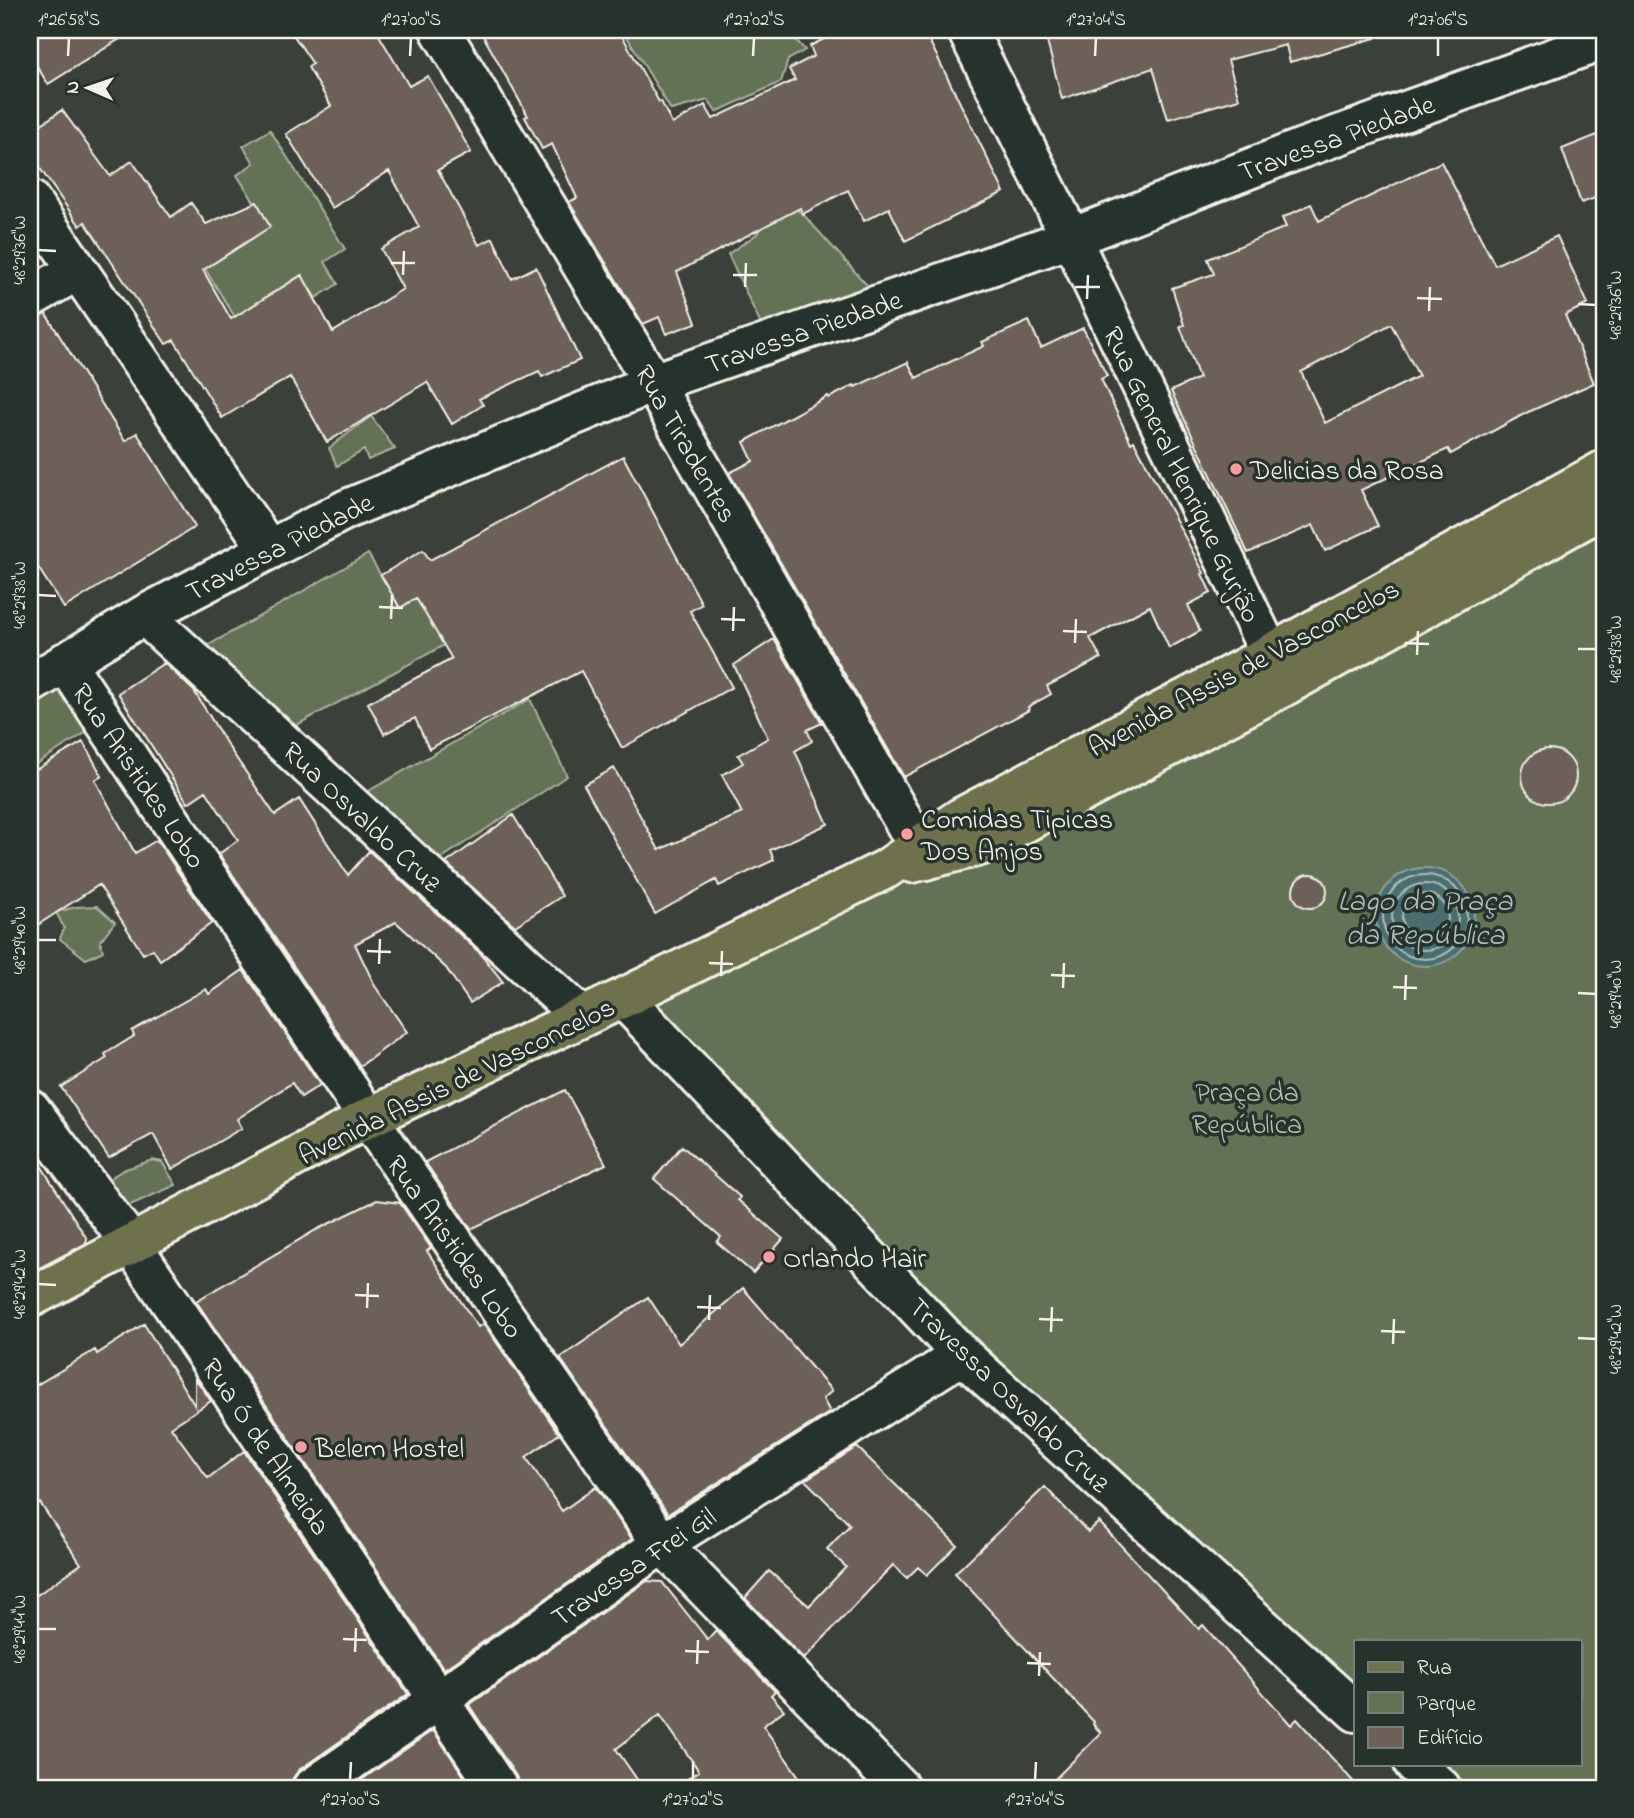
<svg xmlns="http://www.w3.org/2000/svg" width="1634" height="1818" font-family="'Indie Flower',sans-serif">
  <rect width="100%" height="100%" fill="#3b403a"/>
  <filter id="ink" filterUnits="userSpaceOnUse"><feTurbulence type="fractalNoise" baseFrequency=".0143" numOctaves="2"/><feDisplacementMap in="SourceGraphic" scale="14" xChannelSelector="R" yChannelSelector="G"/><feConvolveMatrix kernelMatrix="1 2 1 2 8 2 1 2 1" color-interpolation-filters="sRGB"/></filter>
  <g filter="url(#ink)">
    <path fill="#637254" stroke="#acb29e" stroke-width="2" d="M 623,30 L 787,30 L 805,50 L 788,60 L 781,82 L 716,112 L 708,100 L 671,110 Z
      M 270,130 L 345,249 L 325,262 L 338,284 L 316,298 L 301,275 L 235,317 L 205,269 L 270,227 L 237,175 L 254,163 L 243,146 Z
      M 794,208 L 803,214 L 875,294 L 763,329 L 728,254 L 757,234 L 761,226 Z
      M 371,416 L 395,449 L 368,460 L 364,450 L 337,466 L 329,448 Z
      M 1604,508 L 1604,1788 L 1450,1788 L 1424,1764 L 1580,1764 L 1580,1641 L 1356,1641 L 1356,1699 L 679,1056 L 623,998 Z
      M 368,554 L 400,607 L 418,596 L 450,642 L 284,732 L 202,649 Z
      M 61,677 L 93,728 L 30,768 L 30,697 Z
      M 530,699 L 567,776 L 428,867 L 358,797 Z
      M 97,906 L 115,922 L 100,941 L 103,951 L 86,959 L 60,939 L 64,928 L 56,912 L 76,907 Z
      M 152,1160 L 162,1162 L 176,1185 L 114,1212 L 98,1186 L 123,1170 Z"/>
    <path fill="#4a6e70" stroke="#8ea2a0" stroke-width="2" d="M1376 917a49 49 0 1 1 98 0a49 49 0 1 1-98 0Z"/>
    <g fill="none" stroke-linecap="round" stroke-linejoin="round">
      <path stroke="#b0bdb8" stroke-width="2" d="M1383 917a42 42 0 1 1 84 0a42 42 0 1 1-84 0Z
        M1392 917a33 33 0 1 1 66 0a33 33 0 1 1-66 0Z
        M1402 917a23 23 0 1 1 46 0a23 23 0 1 1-46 0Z"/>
    </g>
    <path fill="#6c6058" stroke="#f4f1e8" stroke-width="2" fill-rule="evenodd" d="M 30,30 L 134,30 L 48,84 L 30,55 Z
      M 290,30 L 376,30 L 409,86 L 428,76 L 471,152 L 438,170 L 479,245 L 493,238 L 512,279 L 536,267 L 580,360 L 542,377 L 539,371 L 479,399 L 483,405 L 452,424 L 427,382 L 327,442 L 290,377 L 222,418 L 174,340 L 166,344 L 85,222 L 80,226 L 30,154 L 30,132 L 62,110 L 110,176 L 132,161 L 171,217 L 191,203 L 206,224 L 257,202 L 270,227 L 203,270 L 231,319 L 302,275 L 333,332 L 403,289 L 381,249 L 419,227 L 389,171 L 332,208 L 286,134 L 331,106 L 308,67 L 313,64 Z
      M 480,30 L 619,30 L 659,102 L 661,101 L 672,124 L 705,105 L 713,119 L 795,80 L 789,69 L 814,56 L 810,46 L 842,30 L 924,30 L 1004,192 L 905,241 L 889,208 L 864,221 L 848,190 L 803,214 L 800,208 L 677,272 L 696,323 L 666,334 L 659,317 L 643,324 L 569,202 L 577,198 L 552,144 L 542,149 L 525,117 L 528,116 Z
      M 1044,30 L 1373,30 L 1375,38 L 1290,62 L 1286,45 L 1228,60 L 1239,99 L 1168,119 L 1153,68 L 1062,99 Z
      M 1597,135 L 1604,153 L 1604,195 L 1581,203 L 1562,149 Z
      M 1441,162 L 1495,265 L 1557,236 L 1588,304 L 1565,315 L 1594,383 L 1526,413 L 1451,454 L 1448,449 L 1361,490 L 1378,526 L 1325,551 L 1313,525 L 1248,553 L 1171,391 L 1199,378 L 1180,326 L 1184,325 L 1172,288 L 1214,274 L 1208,259 L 1286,227 L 1282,218 L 1311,204 L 1319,221 ZM 1391,324 L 1419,376 L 1325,423 L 1301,372 Z
      M 46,314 L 125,441 L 137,433 L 195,527 L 64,608 L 30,555 L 30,320 Z
      M 1029,321 L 1041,348 L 1083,328 L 1107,376 L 1101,379 L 1131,443 L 1134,441 L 1204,573 L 1202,574 L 1211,593 L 1188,605 L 1200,631 L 1169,648 L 1150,606 L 1090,638 L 1101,658 L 1047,686 L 1051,694 L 1028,707 L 1029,710 L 904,777 L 729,473 L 753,461 L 744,442 L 828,396 L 829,398 L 854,385 L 855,387 L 908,362 L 916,378 L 984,346 L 982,342 Z
      M 623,456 L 702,604 L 690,611 L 732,687 L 622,748 L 581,671 L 429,749 L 415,718 L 384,734 L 368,703 L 452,659 L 416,598 L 400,608 L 381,575 L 423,550 L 430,560 Z
      M 774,639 L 822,723 L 807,730 L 812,741 L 795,751 L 828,824 L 770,850 L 774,860 L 719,886 L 716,880 L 655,914 L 584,785 L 614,768 L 659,850 L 742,813 L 722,775 L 743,763 L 738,755 L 768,738 L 734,665 Z
      M 164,663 L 194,691 L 228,746 L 275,815 L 299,799 L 348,875 L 369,851 L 481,954 L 503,982 L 470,1003 L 446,968 L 396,922 L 355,944 L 375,986 L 407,1032 L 360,1066 L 219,854 L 238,840 L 206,791 L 188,803 L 118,693 Z
      M 83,742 L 102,776 L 95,780 L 135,853 L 157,840 L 212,923 L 160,960 L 153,949 L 143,954 L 99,885 L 30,930 L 30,773 Z
      M1522 776a27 27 0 1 1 54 0a27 27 0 1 1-54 0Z
      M 513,815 L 562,896 L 515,926 L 446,863 Z
      M1293 891a17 17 0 1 1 34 0a17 17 0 1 1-34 0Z
      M 243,970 L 320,1085 L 301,1097 L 292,1083 L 237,1119 L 242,1128 L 172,1169 L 153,1134 L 109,1158 L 61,1087 L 107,1058 L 105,1054 L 134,1036 L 132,1031 L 206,989 L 209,994 Z
      M 565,1090 L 606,1164 L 471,1229 L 425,1162 Z
      M 682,1146 L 740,1197 L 738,1200 L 783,1239 L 753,1273 L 717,1242 L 721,1237 L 654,1179 Z
      M 30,1148 L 87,1239 L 85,1244 L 30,1273 Z
      M 377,1200 L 400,1203 L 431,1248 L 427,1251 L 478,1327 L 484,1324 L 559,1434 L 526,1457 L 562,1511 L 596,1487 L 632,1539 L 444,1669 L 196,1301 L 316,1230 Z
      M 743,1288 L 832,1391 L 823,1399 L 830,1412 L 668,1514 L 560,1358 L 648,1297 L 679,1344 Z
      M 144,1324 L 195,1406 L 195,1378 L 211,1401 L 171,1427 L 208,1478 L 244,1451 L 408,1694 L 299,1770 L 293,1778 L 290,1788 L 30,1788 L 30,1600 L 81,1564 L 40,1503 L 30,1509 L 30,1389 L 95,1350 L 97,1354 Z
      M 857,1447 L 957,1545 L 927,1575 L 918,1567 L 907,1578 L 893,1565 L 804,1659 L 745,1598 L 769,1571 L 809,1606 L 846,1567 L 827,1549 L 850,1525 L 805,1480 Z
      M 1045,1487 L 1088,1532 L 1099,1522 L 1199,1629 L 1203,1625 L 1291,1725 L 1297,1719 L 1359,1788 L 1046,1788 L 1101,1733 L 1093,1724 L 1094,1722 L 955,1573 Z
      M 647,1581 L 662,1582 L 708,1640 L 716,1631 L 775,1691 L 771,1695 L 784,1710 L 763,1726 L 807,1788 L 674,1788 L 699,1771 L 660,1715 L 616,1749 L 643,1788 L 520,1788 L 516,1776 L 469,1705 Z
      M 433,1730 L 472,1788 L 350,1788 Z"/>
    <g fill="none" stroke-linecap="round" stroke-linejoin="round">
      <defs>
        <path id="minor" d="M 967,30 L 1071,238 L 1270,654
          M 30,200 L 269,550
          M 30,298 L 78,270
          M 144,615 L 582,1017
          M 65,662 L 368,1118 L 662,1544 L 900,1788
          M 30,684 L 144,615 L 347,509 L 653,383 L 1071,238 L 1300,149 L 1604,40
          M 30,1109 L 132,1245 L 498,1788
          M 312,1788 L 662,1544 L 962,1355"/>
        <path id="tertiary" d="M 440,30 L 653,383 L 926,860"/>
        <path id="secondary" d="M 623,998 L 962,1355 L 1356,1712
          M 1414,1764 L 1441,1788"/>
        <path id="primary" d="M 912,863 L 980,846 L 1285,686 L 1604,508
          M 30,1298 L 368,1118 L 623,998 L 886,869 L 960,818 L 1270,654 L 1604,470"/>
      </defs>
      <use href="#minor" stroke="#f4f1e8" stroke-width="44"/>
      <use href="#tertiary" stroke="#f4f1e8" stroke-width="44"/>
      <use href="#secondary" stroke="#f4f1e8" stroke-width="44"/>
      <use href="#primary" stroke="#f4f1e8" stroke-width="44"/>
      <use href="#minor" stroke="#26332d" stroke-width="38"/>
      <use href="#tertiary" stroke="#26332d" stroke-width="38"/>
      <use href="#secondary" stroke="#26332d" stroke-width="38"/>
      <use href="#primary" stroke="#6e714b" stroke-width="38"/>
    </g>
  </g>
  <path fill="none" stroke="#f4f1e8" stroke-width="2.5" d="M 68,56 L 69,38M 410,56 L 411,38M 753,56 L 754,38M 1095,56 L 1096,38M 1438,56 L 1438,38M 38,250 L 56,251M 391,263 L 415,263M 403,275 L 404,251M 733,275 L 757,275M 745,287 L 746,263M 1075,287 L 1100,287M 1417,298 L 1442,299M 1087,299 L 1088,275M 1578,304 L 1596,305M 1429,311 L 1430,287M 38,595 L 56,596M 379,607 L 403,608M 391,619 L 392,595M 721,619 L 745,620M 733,631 L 734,607M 1063,631 L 1087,632M 1075,643 L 1076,619M 1405,643 L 1429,644M 1578,649 L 1596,649M 1417,655 L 1418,631M 38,940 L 56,940M 367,951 L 391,952M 709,963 L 733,964M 379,964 L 380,939M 1051,975 L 1075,976M 721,976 L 722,951M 1393,987 L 1417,988M 1063,988 L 1064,963M 1578,993 L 1596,994M 1405,1000 L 1406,975M 38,1284 L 56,1285M 355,1295 L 379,1296M 697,1307 L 721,1308M 367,1308 L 368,1283M 1039,1319 L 1063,1320M 709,1320 L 710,1295M 1381,1331 L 1405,1332M 1051,1332 L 1052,1307M 1578,1338 L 1596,1339M 1393,1344 L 1394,1319M 38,1629 L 56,1629M 343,1639 L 367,1640M 685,1651 L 709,1652M 355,1652 L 356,1628M 1027,1663 L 1051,1664M 697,1664 L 698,1640M 1039,1676 L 1040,1652M 350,1780 L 351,1762M 693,1780 L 693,1762M 1035,1780 L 1036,1762"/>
  <g fill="#ff9aa2" stroke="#26332d" stroke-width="2.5">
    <circle cx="1236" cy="469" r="7"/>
    <circle cx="907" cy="834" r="7"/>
    <circle cx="769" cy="1257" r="7"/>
    <circle cx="301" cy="1447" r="7"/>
  </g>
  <g text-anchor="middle" stroke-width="7" stroke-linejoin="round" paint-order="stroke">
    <g font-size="28" fill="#f4f1e8" stroke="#26332d">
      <text transform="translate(1336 137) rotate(-20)" y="10">Travessa Piedade</text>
      <text transform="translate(803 331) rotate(-19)" y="10">Travessa Piedade</text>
      <text transform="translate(687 443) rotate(60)" y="10">Rua Tiradentes</text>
      <text transform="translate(1183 474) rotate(64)" y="10">Rua General Henrique Gurjão</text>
      <text transform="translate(279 546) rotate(-27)" y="10">Travessa Piedade</text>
      <text transform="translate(1243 667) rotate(-28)" y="10">Avenida Assis de Vasconcelos</text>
      <text transform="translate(140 775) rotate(56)" y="10">Rua Aristides Lobo</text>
      <text transform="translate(363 816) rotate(43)" y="10">Rua Osvaldo Cruz</text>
      <text transform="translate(456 1080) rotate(-26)" y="10">Avenida Assis de Vasconcelos</text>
      <text transform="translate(456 1246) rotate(55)" y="10">Rua Aristides Lobo</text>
      <text transform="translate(1010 1394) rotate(44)" y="10">Travessa Osvaldo Cruz</text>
      <text transform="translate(267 1446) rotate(56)" y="10">Rua Ó de Almeida</text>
      <text transform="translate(633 1566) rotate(-34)" y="10">Travessa Frei Gil</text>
    </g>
    <g font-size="28" fill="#f4f1e8" stroke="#26332d" text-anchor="start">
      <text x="1250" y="479">Delicias da Rosa</text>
      <text x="921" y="828">Comidas Tipicas<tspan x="921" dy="32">Dos Anjos</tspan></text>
      <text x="783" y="1267">Orlando Hair</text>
      <text x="315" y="1457">Belem Hostel</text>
    </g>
    <g font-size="28" fill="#babead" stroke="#26332d">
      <text x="1247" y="1101">Praça da<tspan x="1247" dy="32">República</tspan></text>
    </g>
    <g font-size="30" font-style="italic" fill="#b0bdb8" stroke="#26332d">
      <text x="1425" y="910">Lago da Praça<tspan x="1425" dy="34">da República</tspan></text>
    </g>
  </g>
  <rect width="1634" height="1818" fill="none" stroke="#26332d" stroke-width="77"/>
  <rect x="1354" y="1640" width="228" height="126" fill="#26332d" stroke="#787f78" stroke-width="2"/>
  <rect x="1368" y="1662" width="35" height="10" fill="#6e714b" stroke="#787f78" stroke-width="2"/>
  <text x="1417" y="1674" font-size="21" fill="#f4f1e8">Rua</text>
  <rect x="1368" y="1692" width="35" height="21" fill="#637254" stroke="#787f78" stroke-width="2"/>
  <text x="1417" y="1710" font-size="21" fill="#f4f1e8">Parque</text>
  <rect x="1368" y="1727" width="35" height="21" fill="#6c6058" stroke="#787f78" stroke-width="2"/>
  <text x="1417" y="1744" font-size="21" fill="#f4f1e8">Edifício</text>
  <g transform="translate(88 88) rotate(272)" stroke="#26332d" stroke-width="5" paint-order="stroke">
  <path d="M0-5L12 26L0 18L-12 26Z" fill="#f4f1e8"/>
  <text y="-10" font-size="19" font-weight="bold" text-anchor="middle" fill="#f4f1e8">N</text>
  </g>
  <rect x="38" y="38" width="1558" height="1742" fill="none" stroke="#f4f1e8" stroke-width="2.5"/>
  <g font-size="18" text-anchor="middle" fill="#f4f1e8">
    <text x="69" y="25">1°26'58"S</text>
    <text x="411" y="25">1°27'00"S</text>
    <text x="754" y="25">1°27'02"S</text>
    <text x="1096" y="25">1°27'04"S</text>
    <text x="1438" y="25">1°27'06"S</text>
    <text transform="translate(19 250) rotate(-90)" y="6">48°29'36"W</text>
    <text transform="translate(1615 305) rotate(-90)" y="6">48°29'36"W</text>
    <text transform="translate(19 595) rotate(-90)" y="6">48°29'38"W</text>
    <text transform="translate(1615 649) rotate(-90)" y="6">48°29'38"W</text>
    <text transform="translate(19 940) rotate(-90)" y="6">48°29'40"W</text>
    <text transform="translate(1615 994) rotate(-90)" y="6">48°29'40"W</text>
    <text transform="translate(19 1284) rotate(-90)" y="6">48°29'42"W</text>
    <text transform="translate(1615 1339) rotate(-90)" y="6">48°29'42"W</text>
    <text transform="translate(19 1629) rotate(-90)" y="6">48°29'44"W</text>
    <text x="350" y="1805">1°27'00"S</text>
    <text x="693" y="1805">1°27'02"S</text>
    <text x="1035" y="1805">1°27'04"S</text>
  </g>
</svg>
